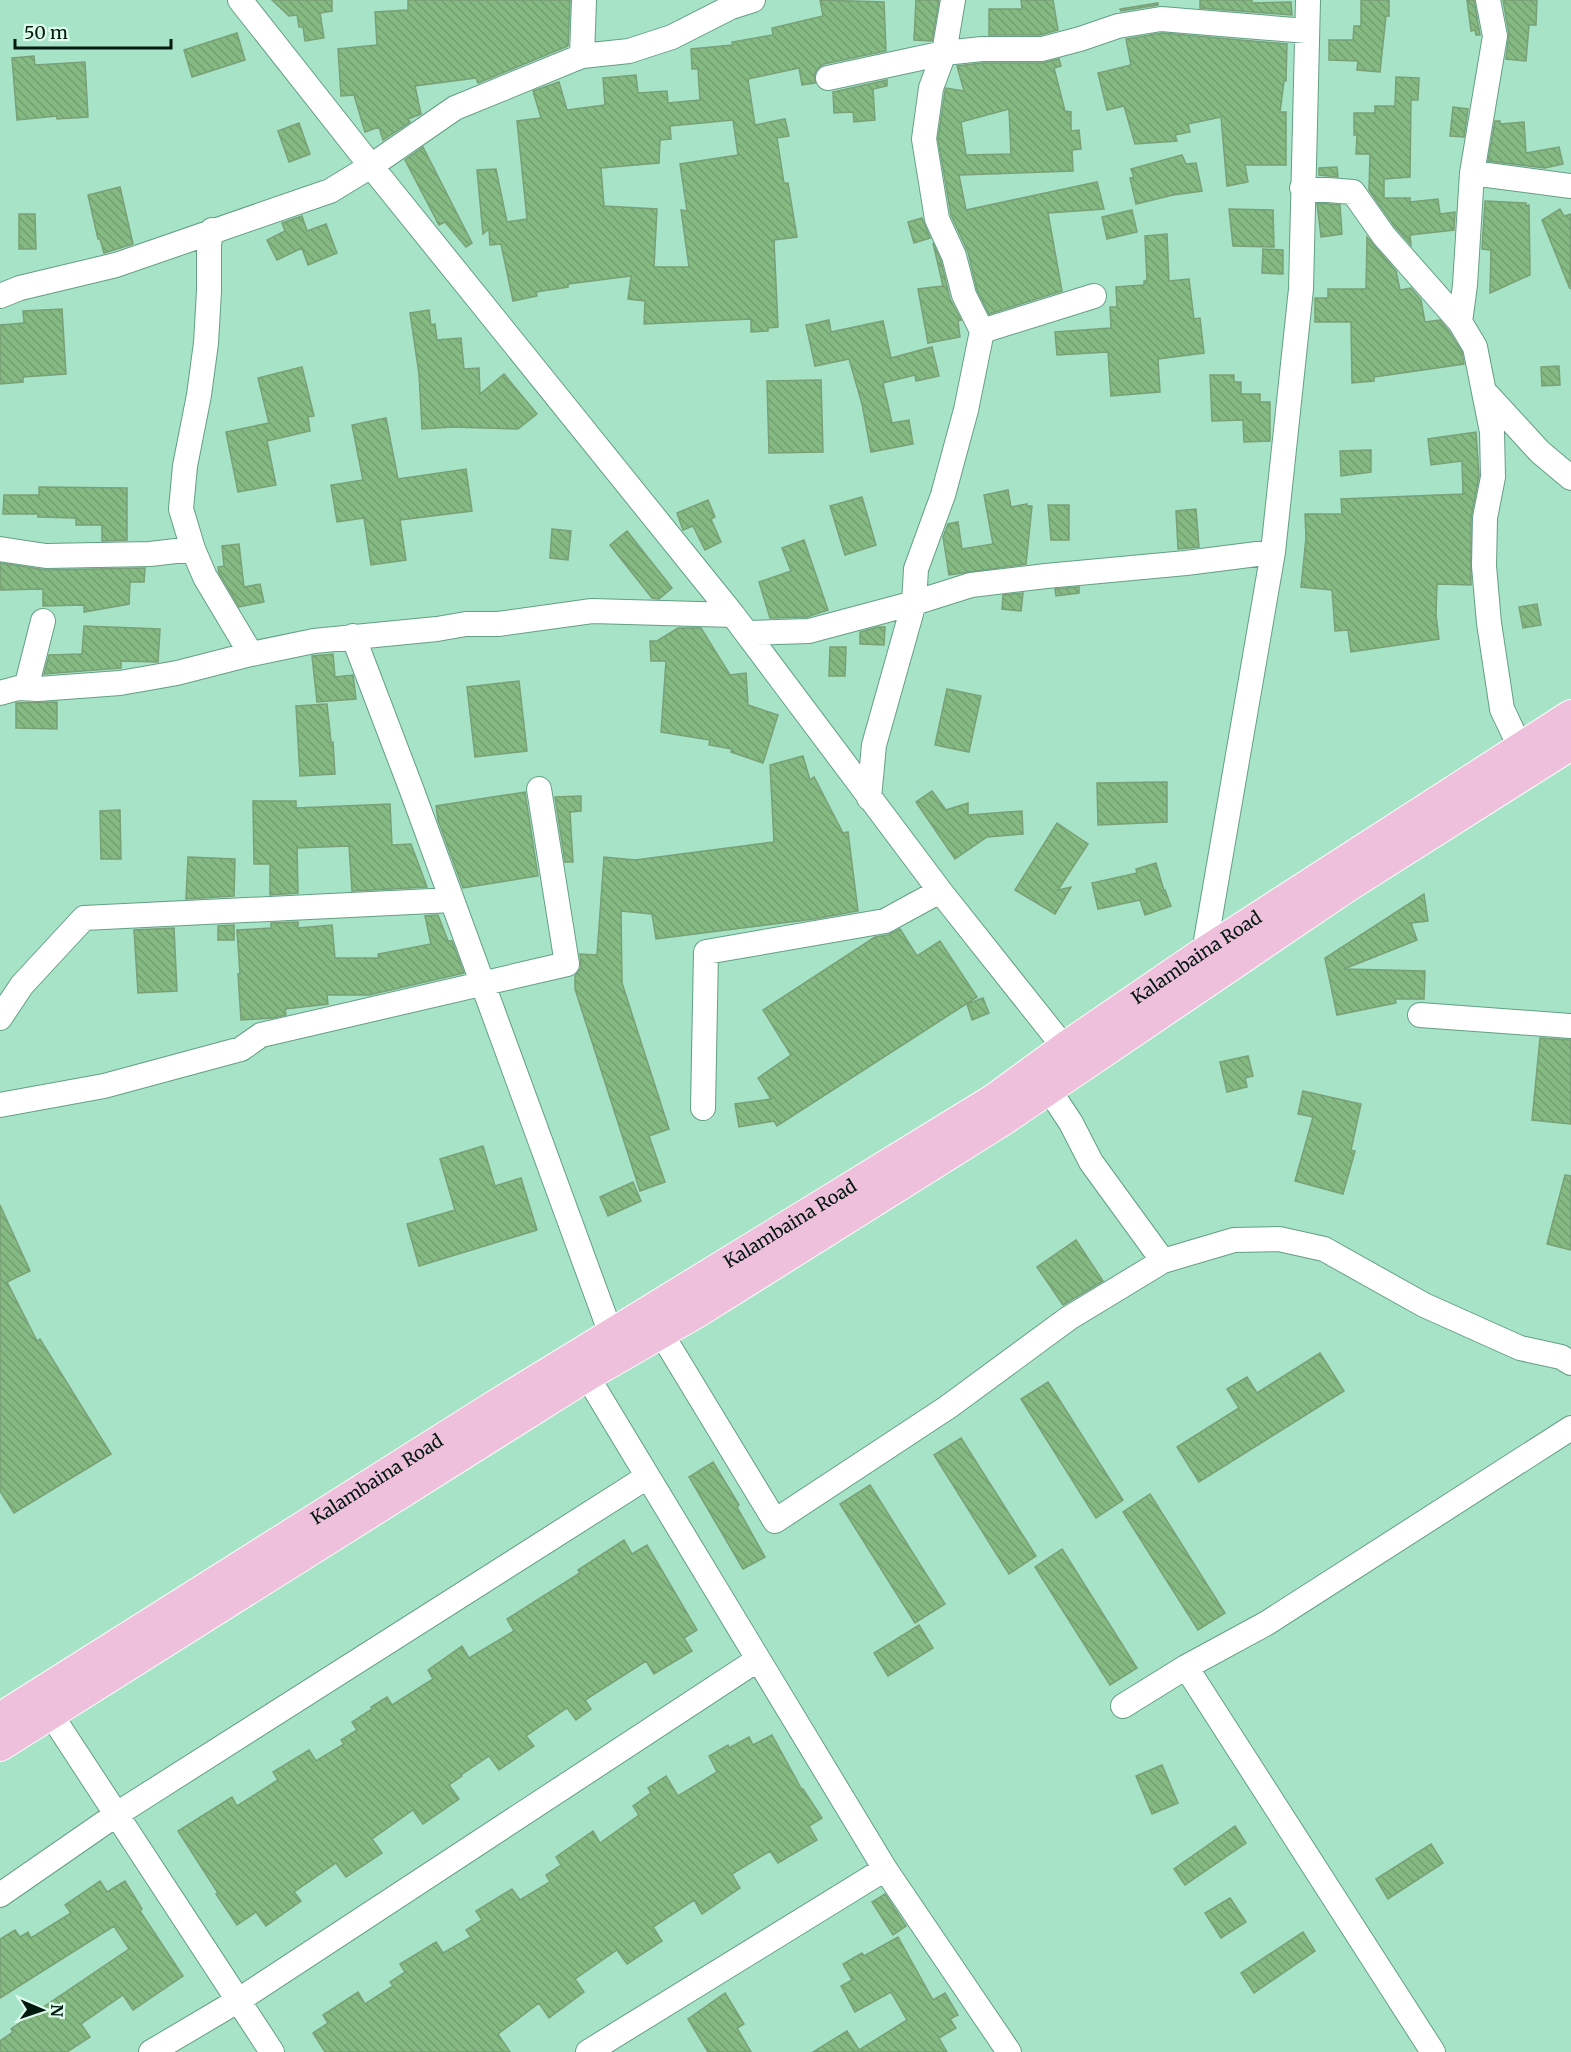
<svg xmlns="http://www.w3.org/2000/svg" width="1571" height="2052" font-family="Merriweather,serif">
  <defs>
    <pattern id="building-back-hatch" width="6" height="6" patternUnits="userSpaceOnUse" patternTransform="scale(1.5)"><rect width="6" height="6" fill="#85ba83"/><path d="M-1 5l2 2M0 0l6 6M5-1l2 2" fill="none" stroke="#719f70"/></pattern>
  </defs>
  <rect width="100%" height="100%" fill="#a7e3c6"/>
  <path fill="url(#building-back-hatch)" stroke="#79a077" stroke-width="1.5" fill-rule="evenodd" d="M 272,0 L 332,0 L 332,11 L 320,13 L 324,38 L 305,41 L 303,27 L 299,27 L 297,15 L 289,16 Z
    M 408,0 L 570,0 L 568,46 L 478,83 L 476,78 L 415,86 L 421,114 L 408,119 L 410,122 L 383,140 L 379,127 L 365,132 L 354,95 L 341,96 L 338,49 L 377,45 L 375,12 L 408,10 Z
    M 820,0 L 884,2 L 886,51 L 824,64 L 818,68 L 815,73 L 815,83 L 802,85 L 799,68 L 748,79 L 755,125 L 785,119 L 789,136 L 777,138 L 784,183 L 788,183 L 797,237 L 774,240 L 778,327 L 768,328 L 768,331 L 751,332 L 751,319 L 644,324 L 645,301 L 628,299 L 631,276 L 568,284 L 568,287 L 536,292 L 537,296 L 513,301 L 501,244 L 490,245 L 489,229 L 483,234 L 477,170 L 496,169 L 507,222 L 527,219 L 517,121 L 541,118 L 533,91 L 559,82 L 567,110 L 605,105 L 603,78 L 636,75 L 638,93 L 667,91 L 668,103 L 700,100 L 698,69 L 692,69 L 691,49 L 733,45 L 732,42 L 773,35 L 772,28 L 823,16 ZM 733,120 L 738,155 L 680,164 L 687,211 L 681,210 L 689,267 L 654,267 L 657,209 L 604,206 L 601,168 L 659,163 L 660,140 L 671,139 L 670,126 Z
    M 916,0 L 939,0 L 932,41 L 914,40 Z
    M 1021,0 L 1053,0 L 1058,30 L 1040,35 L 989,35 L 989,9 L 1022,9 Z
    M 1200,0 L 1252,0 L 1252,3 L 1291,2 L 1292,15 L 1200,8 Z
    M 1361,0 L 1389,0 L 1389,16 L 1386,16 L 1380,72 L 1357,70 L 1358,61 L 1329,60 L 1329,40 L 1353,40 L 1354,26 L 1361,26 Z
    M 1467,0 L 1474,0 L 1480,35 L 1476,35 L 1475,30 L 1471,31 Z
    M 1503,0 L 1537,0 L 1536,25 L 1529,25 L 1526,61 L 1506,59 L 1509,34 Z
    M 1158,3 L 1158,5 L 1121,11 L 1120,9 Z
    M 237,33 L 245,60 L 192,77 L 184,50 Z
    M 1162,33 L 1287,44 L 1286,81 L 1284,81 L 1280,112 L 1286,112 L 1286,165 L 1245,165 L 1248,182 L 1227,186 L 1221,117 L 1188,124 L 1190,132 L 1175,135 L 1177,141 L 1135,144 L 1124,106 L 1107,110 L 1098,73 L 1131,65 L 1126,39 Z
    M 34,56 L 35,65 L 85,62 L 88,117 L 57,119 L 57,116 L 17,120 L 12,58 Z
    M 1059,59 L 1061,66 L 1054,68 L 1065,111 L 1071,112 L 1071,131 L 1079,130 L 1081,149 L 1072,150 L 1073,171 L 959,175 L 966,210 L 1097,182 L 1104,209 L 1048,213 L 1062,291 L 989,314 L 977,290 L 968,252 L 951,215 L 938,139 L 945,91 L 946,88 L 964,91 L 957,66 L 983,63 L 1042,63 ZM 1009,109 L 1011,154 L 966,155 L 961,122 Z
    M 1396,77 L 1419,78 L 1418,100 L 1411,100 L 1410,177 L 1384,179 L 1384,198 L 1410,198 L 1410,202 L 1438,199 L 1440,214 L 1455,212 L 1454,230 L 1410,235 L 1411,245 L 1395,227 L 1369,190 L 1370,154 L 1356,154 L 1357,135 L 1354,135 L 1354,113 L 1375,113 L 1375,106 L 1395,106 Z
    M 887,80 L 887,86 L 873,89 L 875,120 L 854,122 L 853,112 L 834,113 L 833,92 Z
    M 1453,107 L 1468,109 L 1464,137 L 1450,136 Z
    M 1495,121 L 1500,121 L 1500,124 L 1524,122 L 1526,153 L 1559,147 L 1563,164 L 1545,168 L 1488,161 Z
    M 299,123 L 310,154 L 289,162 L 278,131 Z
    M 423,147 L 472,243 L 466,247 L 445,222 L 439,225 L 405,160 Z
    M 1182,155 L 1186,164 L 1196,163 L 1202,191 L 1173,195 L 1136,204 L 1130,178 L 1134,177 L 1131,169 Z
    M 1337,167 L 1338,177 L 1319,175 L 1319,168 Z
    M 120,187 L 133,244 L 104,253 L 100,239 L 98,239 L 88,195 Z
    M 1485,201 L 1526,203 L 1526,206 L 1529,205 L 1530,275 L 1490,293 L 1491,250 L 1482,249 Z
    M 1317,203 L 1340,205 L 1342,234 L 1321,237 Z
    M 1229,209 L 1273,210 L 1274,247 L 1233,246 Z
    M 1560,209 L 1564,216 L 1571,214 L 1570,289 L 1542,220 Z
    M 1132,210 L 1137,232 L 1107,239 L 1102,217 Z
    M 19,214 L 35,214 L 36,249 L 19,249 Z
    M 302,216 L 307,231 L 326,224 L 337,253 L 308,265 L 302,248 L 277,260 L 267,240 L 285,231 L 282,223 Z
    M 922,218 L 930,238 L 914,243 L 908,222 Z
    M 1167,234 L 1169,281 L 1189,279 L 1194,319 L 1200,318 L 1204,353 L 1158,359 L 1160,392 L 1111,396 L 1108,352 L 1057,355 L 1055,332 L 1111,328 L 1110,307 L 1117,307 L 1116,287 L 1144,285 L 1144,281 L 1147,281 L 1145,236 Z
    M 1367,237 L 1396,271 L 1400,290 L 1411,288 L 1421,300 L 1425,322 L 1440,320 L 1448,330 L 1462,352 L 1464,364 L 1374,377 L 1374,381 L 1352,383 L 1351,322 L 1315,322 L 1315,298 L 1328,298 L 1328,289 L 1366,289 Z
    M 933,243 L 941,261 L 950,299 L 961,320 L 958,321 L 960,337 L 928,343 L 918,289 L 943,286 Z
    M 1263,249 L 1283,250 L 1283,274 L 1262,273 Z
    M 62,309 L 66,374 L 23,377 L 23,382 L 0,384 L 0,325 L 24,323 L 23,311 Z
    M 429,310 L 431,325 L 435,324 L 437,340 L 461,338 L 464,369 L 479,368 L 480,394 L 504,374 L 537,414 L 518,429 L 453,427 L 422,429 L 419,374 L 410,313 Z
    M 829,320 L 831,332 L 883,321 L 891,358 L 932,347 L 939,376 L 916,381 L 915,375 L 883,383 L 892,423 L 909,420 L 913,444 L 871,452 L 862,404 L 849,359 L 815,366 L 806,325 Z
    M 1559,366 L 1560,385 L 1542,386 L 1541,367 Z
    M 302,367 L 314,416 L 308,417 L 310,431 L 267,441 L 276,485 L 238,492 L 226,432 L 269,423 L 258,378 Z
    M 1210,375 L 1234,375 L 1234,382 L 1241,382 L 1241,394 L 1260,394 L 1260,402 L 1270,402 L 1270,441 L 1244,442 L 1243,420 L 1212,421 Z
    M 821,380 L 823,452 L 769,453 L 767,381 Z
    M 386,418 L 398,479 L 466,469 L 472,511 L 400,520 L 406,560 L 371,565 L 364,518 L 337,522 L 331,485 L 363,480 L 352,425 Z
    M 1476,432 L 1479,476 L 1471,518 L 1471,585 L 1437,584 L 1436,615 L 1439,639 L 1351,652 L 1348,630 L 1335,631 L 1332,590 L 1301,587 L 1306,538 L 1305,514 L 1342,514 L 1341,499 L 1463,494 L 1462,461 L 1431,465 L 1428,439 Z
    M 1371,450 L 1371,472 L 1341,476 L 1340,451 Z
    M 39,487 L 127,488 L 127,540 L 102,541 L 102,525 L 76,525 L 76,518 L 38,517 L 38,514 L 3,514 L 4,495 L 39,495 Z
    M 1008,490 L 1011,507 L 1027,504 L 1027,506 L 1032,506 L 1026,564 L 949,575 L 943,537 L 948,524 L 958,522 L 962,549 L 993,544 L 984,495 Z
    M 862,497 L 876,545 L 845,555 L 830,506 Z
    M 708,500 L 715,517 L 711,519 L 721,542 L 705,550 L 693,526 L 683,530 L 677,513 Z
    M 1048,505 L 1069,505 L 1069,540 L 1051,540 Z
    M 1196,509 L 1199,547 L 1178,549 L 1176,511 Z
    M 552,529 L 571,531 L 568,560 L 550,558 Z
    M 627,531 L 672,588 L 659,599 L 652,598 L 610,545 Z
    M 804,540 L 828,610 L 807,617 L 770,618 L 759,582 L 791,571 L 782,548 Z
    M 239,544 L 244,587 L 260,584 L 264,602 L 239,607 L 219,573 L 218,567 L 224,566 L 222,546 Z
    M 0,563 L 46,570 L 145,568 L 144,582 L 130,582 L 129,604 L 84,612 L 84,605 L 43,606 L 43,589 L 0,590 Z
    M 1079,587 L 1079,593 L 1056,596 L 1055,589 Z
    M 1023,593 L 1021,611 L 1002,609 L 1003,595 Z
    M 1537,604 L 1541,625 L 1523,628 L 1519,607 Z
    M 84,626 L 160,629 L 158,662 L 121,661 L 121,668 L 44,674 L 49,655 L 82,654 Z
    M 878,627 L 885,627 L 884,645 L 860,644 L 860,632 Z
    M 678,628 L 701,628 L 730,675 L 746,673 L 748,705 L 778,715 L 763,763 L 731,752 L 732,749 L 709,745 L 710,740 L 661,732 L 666,661 L 651,661 L 650,641 L 657,641 Z
    M 830,647 L 846,647 L 845,676 L 829,676 Z
    M 333,654 L 335,677 L 353,675 L 356,699 L 317,702 L 312,656 Z
    M 519,681 L 527,751 L 475,757 L 467,687 Z
    M 947,689 L 981,696 L 969,752 L 935,745 Z
    M 57,702 L 57,729 L 16,728 L 16,703 Z
    M 327,704 L 331,742 L 333,742 L 335,774 L 300,776 L 296,706 Z
    M 803,756 L 810,780 L 814,777 L 843,833 L 848,832 L 858,911 L 814,919 L 656,939 L 652,914 L 621,911 L 622,983 L 669,1129 L 649,1136 L 665,1182 L 640,1191 L 575,989 L 575,976 L 581,968 L 580,954 L 597,955 L 604,857 L 635,860 L 774,842 L 770,765 Z
    M 1167,782 L 1167,822 L 1098,825 L 1097,783 Z
    M 932,791 L 946,810 L 968,803 L 968,815 L 1022,811 L 1023,834 L 987,837 L 955,859 L 916,802 Z
    M 525,792 L 538,876 L 463,888 L 438,820 L 436,806 Z
    M 581,796 L 581,811 L 570,812 L 573,862 L 565,862 L 555,797 Z
    M 253,801 L 296,801 L 296,808 L 390,804 L 392,845 L 411,844 L 427,887 L 352,891 L 349,846 L 297,848 L 298,893 L 270,895 L 270,864 L 254,864 Z
    M 120,810 L 121,859 L 101,859 L 100,811 Z
    M 1057,823 L 1088,844 L 1058,890 L 1071,887 L 1055,914 L 1015,890 Z
    M 188,857 L 235,859 L 234,896 L 186,899 Z
    M 1156,863 L 1164,891 L 1165,890 L 1171,906 L 1145,915 L 1140,900 L 1098,909 L 1092,883 L 1137,873 L 1136,869 Z
    M 1424,894 L 1428,921 L 1411,923 L 1417,940 L 1344,969 L 1425,971 L 1424,999 L 1395,999 L 1396,1003 L 1337,1015 L 1325,958 Z
    M 438,915 L 448,941 L 452,941 L 464,973 L 369,995 L 327,995 L 328,1004 L 285,1009 L 286,1015 L 273,1018 L 241,1020 L 238,974 L 240,974 L 237,930 L 271,928 L 271,923 L 298,922 L 298,928 L 332,925 L 335,958 L 379,958 L 378,954 L 431,944 L 425,916 Z
    M 234,925 L 234,940 L 218,940 L 218,926 Z
    M 174,928 L 177,991 L 138,993 L 134,930 Z
    M 900,929 L 917,956 L 940,941 L 977,997 L 777,1126 L 774,1121 L 739,1127 L 735,1104 L 771,1099 L 758,1078 L 791,1055 L 763,1010 L 875,937 L 888,935 Z
    M 983,998 L 989,1013 L 972,1020 L 967,1004 Z
    M 1540,1038 L 1571,1040 L 1571,1124 L 1532,1120 Z
    M 1248,1056 L 1253,1076 L 1245,1078 L 1247,1087 L 1227,1092 L 1220,1062 Z
    M 1303,1091 L 1361,1104 L 1351,1150 L 1355,1151 L 1343,1194 L 1295,1181 L 1313,1117 L 1298,1114 Z
    M 483,1146 L 495,1186 L 521,1178 L 537,1230 L 419,1266 L 407,1224 L 455,1210 L 440,1159 Z
    M 1565,1175 L 1571,1176 L 1571,1250 L 1547,1244 Z
    M 633,1182 L 641,1201 L 608,1216 L 600,1197 Z
    M 0,1205 L 30,1271 L 7,1282 L 37,1341 L 40,1339 L 111,1454 L 14,1513 L 0,1491 Z
    M 1076,1240 L 1103,1281 L 1063,1305 L 1037,1267 Z
    M 1320,1353 L 1344,1391 L 1199,1482 L 1177,1447 L 1239,1408 L 1227,1389 L 1247,1377 L 1257,1393 Z
    M 1048,1382 L 1123,1500 L 1096,1518 L 1021,1399 Z
    M 961,1438 L 1036,1556 L 1009,1574 L 934,1455 Z
    M 713,1462 L 739,1505 L 737,1507 L 765,1557 L 743,1569 L 689,1477 Z
    M 870,1485 L 945,1604 L 915,1623 L 840,1504 Z
    M 1150,1494 L 1225,1613 L 1198,1630 L 1123,1512 Z
    M 624,1540 L 632,1554 L 647,1545 L 697,1630 L 684,1638 L 692,1651 L 654,1674 L 646,1661 L 585,1700 L 591,1709 L 576,1720 L 567,1708 L 526,1736 L 534,1746 L 499,1770 L 489,1756 L 461,1775 L 462,1776 L 449,1785 L 459,1799 L 423,1824 L 413,1810 L 372,1839 L 382,1853 L 346,1877 L 336,1863 L 294,1892 L 301,1901 L 266,1926 L 256,1912 L 237,1925 L 216,1894 L 218,1893 L 178,1831 L 232,1797 L 237,1806 L 278,1780 L 273,1772 L 309,1750 L 316,1761 L 344,1744 L 341,1740 L 357,1730 L 352,1722 L 372,1709 L 371,1707 L 387,1697 L 392,1705 L 433,1679 L 428,1670 L 462,1646 L 469,1658 L 514,1631 L 507,1619 L 580,1573 L 578,1570 Z
    M 1062,1549 L 1137,1668 L 1110,1685 L 1035,1567 Z
    M 919,1625 L 933,1648 L 888,1676 L 874,1653 Z
    M 772,1735 L 802,1790 L 803,1789 L 822,1818 L 809,1826 L 817,1840 L 778,1863 L 770,1851 L 732,1874 L 740,1888 L 702,1914 L 694,1900 L 653,1927 L 662,1941 L 627,1964 L 617,1950 L 575,1979 L 584,1992 L 549,2018 L 539,2003 L 498,2034 L 510,2052 L 325,2052 L 313,2033 L 328,2023 L 323,2015 L 358,1992 L 365,2004 L 393,1986 L 390,1982 L 405,1972 L 400,1964 L 436,1942 L 443,1953 L 471,1937 L 466,1930 L 482,1920 L 476,1911 L 512,1889 L 520,1900 L 550,1882 L 546,1875 L 561,1865 L 556,1857 L 593,1831 L 600,1843 L 639,1815 L 633,1806 L 651,1793 L 648,1788 L 666,1776 L 678,1796 L 717,1772 L 709,1756 L 728,1745 L 729,1748 L 749,1737 L 753,1745 Z
    M 1162,1765 L 1178,1803 L 1152,1814 L 1136,1776 Z
    M 1235,1826 L 1246,1843 L 1185,1885 L 1174,1869 Z
    M 1431,1844 L 1443,1863 L 1388,1899 L 1376,1879 Z
    M 100,1881 L 107,1892 L 125,1881 L 142,1909 L 140,1911 L 183,1976 L 133,2010 L 123,1995 L 81,2024 L 90,2037 L 67,2052 L 0,2052 L 0,2041 L 13,2032 L 11,2029 L 129,1949 L 114,1926 L 0,1998 L 0,1939 L 15,1930 L 20,1937 L 28,1932 L 31,1938 L 71,1913 L 65,1905 Z
    M 885,1894 L 906,1926 L 893,1935 L 872,1902 Z
    M 1230,1898 L 1246,1922 L 1221,1938 L 1205,1913 Z
    M 1303,1932 L 1315,1951 L 1254,1993 L 1241,1973 Z
    M 898,1937 L 933,2000 L 945,1993 L 958,2015 L 950,2019 L 956,2028 L 939,2038 L 947,2052 L 813,2052 L 847,2031 L 859,2050 L 907,2020 L 891,1992 L 855,2012 L 841,1986 L 852,1980 L 843,1964 L 862,1953 L 864,1956 Z
    M 725,1993 L 744,2024 L 737,2028 L 751,2052 L 708,2052 L 688,2019 Z"/>
  <g fill="none" stroke-linecap="round" stroke-linejoin="round">
    <defs>
      <path id="minor" d="M 240,0 L 371,166 L 733,615 L 940,891 L 1075,1061
        M 582,56 L 584,0
        M 828,78 L 944,53 L 982,49 L 1042,49 L 1080,39 L 1118,26 L 1161,19 L 1307,31
        M 1472,173 L 1571,186
        M 1302,188 L 1353,192 L 1384,236 L 1460,322 L 1475,347 L 1492,432 L 1493,477 L 1485,518 L 1484,566 L 1489,623 L 1502,709 L 1520,747
        M 212,230 L 209,244 L 209,291 L 206,343 L 199,395 L 185,466 L 181,509 L 193,549 L 205,577 L 251,654
        M 0,296 L 20,288 L 116,265 L 330,191 L 371,166 L 455,108 L 582,56 L 629,51 L 672,37 L 731,7 L 753,0
        M 1460,322 L 1465,285 L 1472,173 L 1495,36 L 1488,0
        M 982,331 L 1094,296
        M 1484,391 L 1540,452 L 1571,478
        M 0,549 L 46,556 L 150,554 L 193,549
        M 747,633 L 809,631 L 914,603 L 971,585 L 1046,576 L 1186,563 L 1273,552
        M 353,636 L 411,788 L 611,1334
        M 26,688 L 43,621
        M 0,693 L 18,688 L 38,689 L 120,683 L 177,673 L 251,654 L 314,641 L 437,629 L 466,624 L 498,624 L 592,611 L 733,615
        M 869,798 L 874,745 L 914,603 L 916,569 L 943,495 L 966,410 L 982,331 L 964,295 L 954,256 L 937,219 L 924,139 L 931,88 L 944,53 L 953,0
        M 1204,952 L 1273,552 L 1301,289 L 1308,0
        M 1420,1015 L 1571,1026
        M 0,1018 L 22,985 L 84,918 L 452,900
        M 1040,1076 L 1071,1123 L 1091,1162 L 1163,1261
        M 0,1105 L 104,1086 L 241,1049 L 261,1035 L 567,964 L 539,789
        M 703,1108 L 706,952 L 885,921 L 940,891
        M 661,1333 L 775,1521 L 948,1407 L 1069,1318 L 1163,1261 L 1234,1240 L 1279,1239 L 1324,1249 L 1424,1305 L 1520,1348 L 1561,1357 L 1571,1363
        M 587,1376 L 885,1869 L 1009,2052
        M 1186,1667 L 1433,2052
        M 1123,1706 L 1186,1667 L 1267,1623 L 1571,1428
        M 50,1713 L 272,2052
        M 0,1895 L 117,1814 L 647,1477
        M 151,2052 L 239,2000 L 757,1660
        M 588,2052 L 885,1869"/>
      <g id="major">
        <path id="s1" d="M 0,1718 L 489,1409 L 994,1099 L 1065,1047 L 1204,952 L 1571,715"/>
        <path d="M 0,1746 L 587,1376 L 698,1312 L 1002,1121 L 1347,887 L 1571,745"/>
      </g>
    </defs>
    <use href="#minor" stroke="#649f84" stroke-width="26"/>
    <use href="#major" stroke="#fff" stroke-width="32"/>
    <use href="#minor" stroke="#fff" stroke-width="24"/>
    <use href="#major" stroke="#efc0dc" stroke-width="30"/>
  </g>
  <g text-anchor="middle" stroke-width="6" stroke-linejoin="round" paint-order="stroke">
    <g font-size="18" fill="#02190f" stroke="#dffded">
      <text dy="6" stroke="none"><textPath href="#s1" startOffset="1418">Kalambaina Road</textPath></text>
      <text dy="6" stroke="none"><textPath href="#s1" startOffset="932">Kalambaina Road</textPath></text>
      <text dy="6" stroke="none"><textPath href="#s1" startOffset="446">Kalambaina Road</textPath></text>
    </g>
  </g>
  <g transform="translate(42 2010) rotate(92)" stroke="#dffded" stroke-width="4.5" paint-order="stroke">
  <path d="M0-4.5L10 22L0 15L-10 22Z" fill="#02190f"/>
  <text y="-9" font-size="16" font-weight="bold" text-anchor="middle" fill="#02190f">N</text>
  </g>
  <path d="M15 39v9h156v-9" fill="none" stroke="#02190f" stroke-width="3"/>
  <text x="24" y="39" font-size="18" fill="#02190f" stroke="#dffded" stroke-width="4.5" paint-order="stroke">50 m</text>
</svg>
